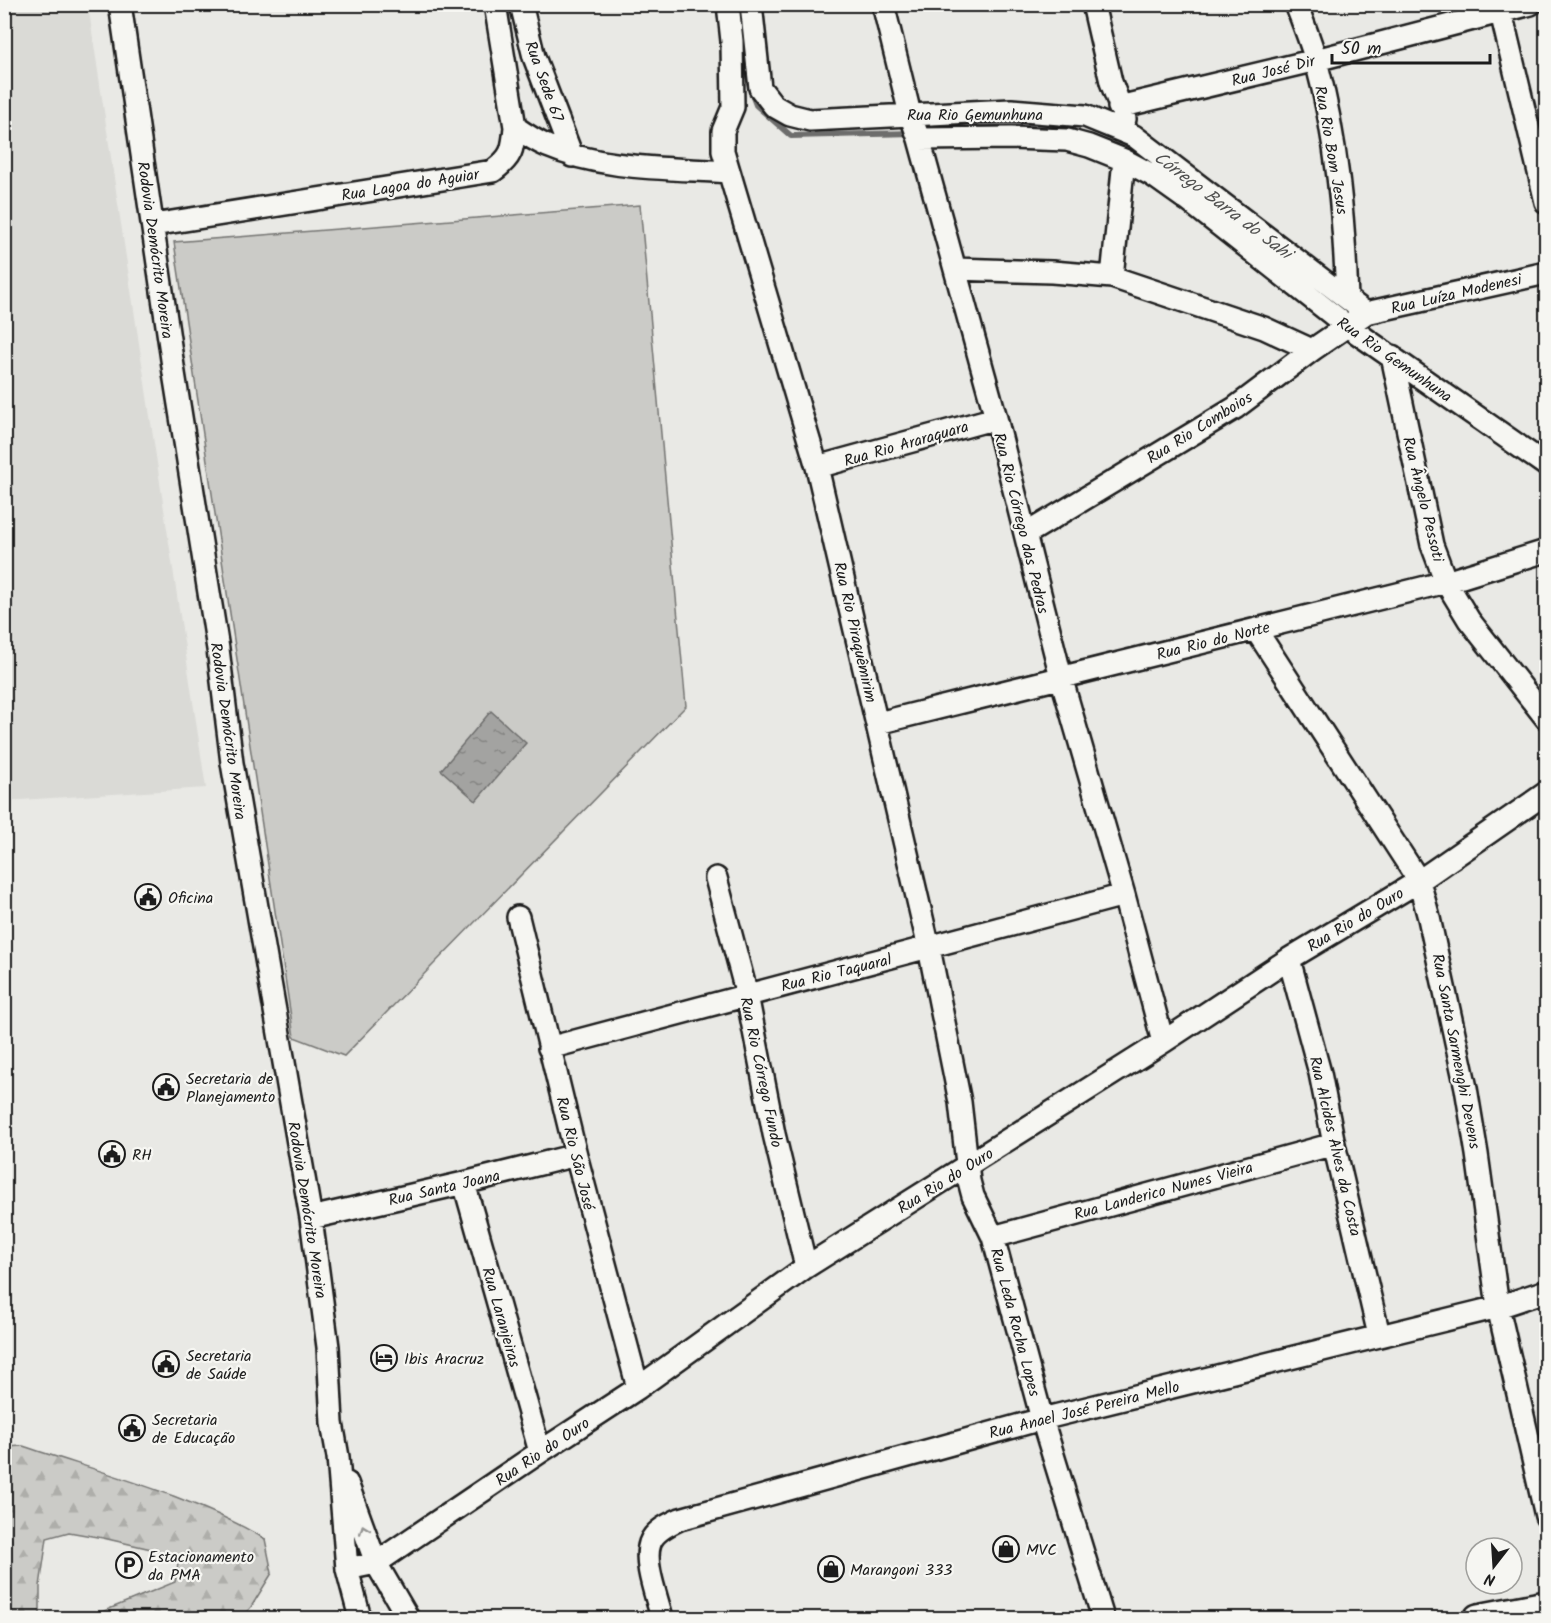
<svg xmlns="http://www.w3.org/2000/svg" width="1551" height="1623" font-family="Kalam,sans-serif">
  <defs>
    <pattern id="forest-firs" width="22" height="20" patternUnits="userSpaceOnUse" patternTransform="scale(1.5)"><rect width="22" height="20" fill="#cbcbc7"/><path d="M5 1l3.5 6h-7zM16 11l3.5 6h-7z" fill="#aeaeaa"/></pattern>
    <pattern id="water-ripples" width="26" height="14" patternUnits="userSpaceOnUse" patternTransform="scale(1.5)"><rect width="26" height="14" fill="#a3a3a1"/><path d="M2 4q2-2 4 0t4 0M15 11q2-2 4 0t4 0" fill="none" stroke="#848482"/></pattern>
  </defs>
  <rect width="100%" height="100%" fill="#e9e9e5"/>
  <filter id="ink" filterUnits="userSpaceOnUse"><feTurbulence type="fractalNoise" baseFrequency=".0167" numOctaves="2"/><feDisplacementMap in="SourceGraphic" scale="12" xChannelSelector="R" yChannelSelector="G"/><feConvolveMatrix kernelMatrix="1 2 1 2 8 2 1 2 1" color-interpolation-filters="sRGB"/></filter>
  <g filter="url(#ink)">
    <path fill="#dadad6" d="M 5,4 L 88,5 L 206,788 L 5,801 Z"/>
    <path fill="#cbcbc7" stroke="#747472" stroke-width="1.5" d="M 640,205 L 686,706 L 344,1056 L 294,1037 L 174,242 Z"/>
    <path fill="url(#forest-firs)" stroke="#747472" stroke-width="1.5" d="M 23,1446 C 103,1473 193,1496 265,1539 L 272,1573 L 251,1607 L 241,1618 L 87,1618 L 175,1582 L 178,1563 L 151,1549 L 103,1538 L 69,1532 L 47,1538 L 40,1586 L 40,1618 L 5,1618 L 5,1447 Z"/>
    <path fill="url(#water-ripples)" stroke="#6d6d6c" stroke-width="1.5" d="M 491,711 L 526,743 L 476,801 L 441,770 Z"/>
    <g fill="none" stroke-linecap="round" stroke-linejoin="round">
      <path stroke="#6d6d6c" stroke-width="6" d="M 741,38 L 751,92 L 756,105 L 791,136 L 914,133
        M 975,128 L 1044,124 L 1071,132"/>
      <defs>
        <path id="minor" d="M 120,4 L 174,373 L 218,649 L 232,763 L 311,1218 L 328,1347 L 332,1423 L 338,1457 L 347,1569 L 360,1618
          M 521,4 L 534,57 L 572,156
          M 728,4 L 732,41 L 733,107 L 723,131 L 723,151 L 817,467 L 929,948 L 960,1102 L 969,1181 L 973,1196 L 993,1237 L 1042,1419 L 1103,1618
          M 751,4 L 760,88 L 774,106 L 790,115 L 810,120 L 1011,110 L 1085,116 L 1134,136 L 1366,313
          M 883,4 L 910,114 L 919,139 L 996,418 L 1061,677 L 1124,895 L 1163,1042
          M 1093,4 L 1111,82 L 1125,119
          M 1296,4 C 1303,23 1311,42 1316,61 C 1337,138 1344,219 1347,298
          M 1499,4 L 1546,202
          M 1119,107 L 1316,60 L 1531,4
          M 515,127 C 525,134 536,141 547,146 C 603,170 669,168 729,172
          M 919,139 L 1011,138 L 1067,140 L 1089,146 L 1124,160 L 1152,175 L 1190,202 L 1347,326 L 1546,465
          M 153,225 L 493,171 C 512,157 513,150 515,127 L 495,4
          M 955,269 L 1052,272 L 1112,277 L 1264,328 L 1312,350
          M 1112,277 L 1124,160
          M 1392,356 L 1432,545 L 1446,582 L 1469,620 L 1546,718
          M 817,467 L 996,418
          M 1026,534 L 1235,408 L 1312,350 L 1366,313 L 1546,273
          M 1256,630 L 1419,881 L 1429,918 L 1466,1088 L 1477,1154 L 1498,1307 L 1546,1516
          M 878,723 L 1446,582 L 1546,551
          M 716,878 L 747,995 L 774,1134 L 806,1267
          M 518,917 L 576,1155 L 638,1388
          M 1289,959 L 1320,1073 L 1334,1144 L 1379,1335
          M 549,1048 L 1124,895
          M 464,1183 L 540,1452
          M 311,1218 L 464,1183 L 576,1155
          M 993,1237 L 1334,1144
          M 347,1483 L 376,1563 L 408,1618
          M 347,1569 L 376,1563 L 540,1452 L 638,1388 L 806,1267 L 1163,1042 L 1289,959 L 1419,881 L 1546,793
          M 662,1618 C 657,1597 643,1563 650,1543 C 654,1531 669,1524 680,1519 L 1042,1419 L 1498,1307 L 1546,1291"/>
        <path id="major" d="M 1478,1618 L 1546,1605"/>
      </defs>
      <use href="#minor" stroke="#1c1c1c" stroke-width="26"/>
      <use href="#major" stroke="#1c1c1c" stroke-width="32"/>
      <use href="#minor" stroke="#f6f6f2" stroke-width="21"/>
      <use href="#major" stroke="#f6f6f2" stroke-width="27"/>
    </g>
    <defs><path id="oneway-chevron" d="M-2-3.5L2.5 0L-2 3.5" fill="none" stroke-width="1.6" stroke-linecap="round" stroke-linejoin="round" transform="scale(1.5)"/></defs>
    <use stroke="#949492" href="#oneway-chevron" transform="translate(364 1529) rotate(-110)"/>
  </g>
  <defs>
    <symbol id="civic-ring" viewBox="-11 -11 22 22"><circle r="9.5" fill="#f6f6f2" stroke="#1c1c1c" stroke-width="1.5"/><path d="M-.6-6.5H3V-4.5H.6V-3L4-1V1h2V6H-6V1h2V-1L-.6-3ZM-1.2 2.5V6h2.4V2.5Z" fill="#1c1c1c"/></symbol>
    <symbol id="hotel-ring" viewBox="-11 -11 22 22"><circle r="9.5" fill="#f6f6f2" stroke="#1c1c1c" stroke-width="1.5"/><path d="M-6-4.5h1.5V1H6V5H4.5V3h-9V5H-6ZM-4 0a1.8 1.8 0 1 1 3.6 0ZM.5 0V-2.5h3Q6-2.5 6 0Z" fill="#1c1c1c"/></symbol>
    <symbol id="shop-ring" viewBox="-11 -11 22 22"><circle r="9.5" fill="#f6f6f2" stroke="#1c1c1c" stroke-width="1.5"/><path d="M-5-2.5h2.3a2.7 3.5 0 0 1 5.4 0H5L5.5 6h-11ZM-1.5-2.5h3a1.5 2.3 0 0 0-3 0Z" fill="#1c1c1c"/></symbol>
    <symbol id="parking-ring" viewBox="-11 -11 22 22"><circle r="9.5" fill="#f6f6f2" stroke="#1c1c1c" stroke-width="1.5"/><path d="M-3.5-5.5H1a3.5 3.5 0 0 1 0 7H-1V5.5H-3.5ZM-1-3.4V-.6H.8a1.4 1.4 0 0 0 0-2.8Z" fill="#1c1c1c"/></symbol>
  </defs>
  <g fill-rule="evenodd">
    <use href="#civic-ring" x="133" y="882" width="30" height="30"/>
    <use href="#civic-ring" x="151" y="1072" width="30" height="30"/>
    <use href="#civic-ring" x="97" y="1139" width="30" height="30"/>
    <use href="#hotel-ring" x="369" y="1343" width="30" height="30"/>
    <use href="#civic-ring" x="151" y="1349" width="30" height="30"/>
    <use href="#civic-ring" x="117" y="1413" width="30" height="30"/>
    <use href="#shop-ring" x="991" y="1534" width="30" height="30"/>
    <use href="#parking-ring" x="114" y="1550" width="30" height="30"/>
    <use href="#shop-ring" x="816" y="1554" width="30" height="30"/>
  </g>
  <g text-anchor="middle" stroke-width="4.5" stroke-linejoin="round" paint-order="stroke">
    <g font-size="16" fill="#1c1c1c" stroke="#f6f6f2">
      <text transform="translate(1273 70) rotate(-14)" y="6">Rua José Dir</text>
      <text transform="translate(545 81) rotate(70)" y="6">Rua Sede 67</text>
      <text x="975" y="120">Rua Rio Gemunhuna</text>
      <text transform="translate(1332 150) rotate(80)" y="6">Rua Rio Bom Jesus</text>
      <text transform="translate(410 184) rotate(-9)" y="6">Rua Lagoa do Aguiar</text>
      <text transform="translate(156 250) rotate(82)" y="6">Rodovia Demócrito Moreira</text>
      <text transform="translate(1456 293) rotate(-13)" y="6">Rua Luíza Modenesi</text>
      <text transform="translate(1395 359) rotate(35)" y="6">Rua Rio Gemunhuna</text>
      <text transform="translate(1199 427) rotate(-32)" y="6">Rua Rio Comboios</text>
      <text transform="translate(906 443) rotate(-16)" y="6">Rua Rio Araraquara</text>
      <text transform="translate(1424 499) rotate(76)" y="6">Rua Ângelo Pessoti</text>
      <text transform="translate(1022 523) rotate(76)" y="6">Rua Rio Córrego das Pedras</text>
      <text transform="translate(856 632) rotate(77)" y="6">Rua Rio Piraquêmirim</text>
      <text transform="translate(1213 640) rotate(-14)" y="6">Rua Rio do Norte</text>
      <text transform="translate(229 731) rotate(82)" y="6">Rodovia Demócrito Moreira</text>
      <text transform="translate(1355 919) rotate(-31)" y="6">Rua Rio do Ouro</text>
      <text transform="translate(836 972) rotate(-14)" y="6">Rua Rio Taquaral</text>
      <text transform="translate(1457 1051) rotate(79)" y="6">Rua Santa Sarmenghi Devens</text>
      <text transform="translate(762 1072) rotate(78)" y="6">Rua Rio Córrego Fundo</text>
      <text transform="translate(1336 1146) rotate(77)" y="6">Rua Alcides Alves da Costa</text>
      <text transform="translate(576 1153) rotate(76)" y="6">Rua Rio São José</text>
      <text transform="translate(945 1180) rotate(-32)" y="6">Rua Rio do Ouro</text>
      <text transform="translate(444 1187) rotate(-13)" y="6">Rua Santa Joana</text>
      <text transform="translate(1163 1190) rotate(-15)" y="6">Rua Landerico Nunes Vieira</text>
      <text transform="translate(308 1210) rotate(81)" y="6">Rodovia Demócrito Moreira</text>
      <text transform="translate(502 1317) rotate(74)" y="6">Rua Laranjeiras</text>
      <text transform="translate(1016 1322) rotate(75)" y="6">Rua Leda Rocha Lopes</text>
      <text transform="translate(1084 1409) rotate(-14)" y="6">Rua Anael José Pereira Mello</text>
      <text transform="translate(542 1451) rotate(-34)" y="6">Rua Rio do Ouro</text>
    </g>
    <g font-size="16" fill="#1c1c1c" stroke="#f6f6f2" text-anchor="start">
      <text x="168" y="903">Oficina</text>
      <text x="186" y="1084">Secretaria de<tspan x="186" dy="18">Planejamento</tspan></text>
      <text x="132" y="1160">RH</text>
      <text x="186" y="1361">Secretaria<tspan x="186" dy="18">de Saúde</tspan></text>
      <text x="404" y="1364">Ibis Aracruz</text>
      <text x="152" y="1425">Secretaria<tspan x="152" dy="18">de Educação</tspan></text>
      <text x="1026" y="1555">MVC</text>
      <text x="148" y="1562">Estacionamento<tspan x="148" dy="18">da PMA</tspan></text>
      <text x="850" y="1575">Marangoni 333</text>
    </g>
    <g font-size="18" font-style="italic" fill="#525251" stroke="#f6f6f2">
      <text transform="translate(1223 205) rotate(37)" y="6">Córrego Barra do Sahi</text>
    </g>
  </g>
  <rect width="1551" height="1623" fill="none" stroke="#f6f6f2" stroke-width="24"/>
  <rect x="12" y="12" width="1527" height="1599" fill="none" stroke="#1c1c1c" stroke-width="2" filter="url(#ink)"/>
  <g transform="translate(1494 1566) rotate(197)"><circle r="28" fill="#f6f6f2" stroke="#9f9f9c" stroke-width="1.5"/>
  <path d="M0-4.5L10 22L0 15L-10 22Z" fill="#1c1c1c"/>
  <text y="-9" font-size="16" font-weight="bold" text-anchor="middle" fill="#1c1c1c">N</text>
  </g>
  <path d="M1332 54v9h158v-9" fill="none" stroke="#1c1c1c" stroke-width="3"/>
  <text x="1341" y="54" font-size="18" fill="#1c1c1c" stroke="#f6f6f2" stroke-width="4.5" paint-order="stroke">50 m</text>
</svg>
